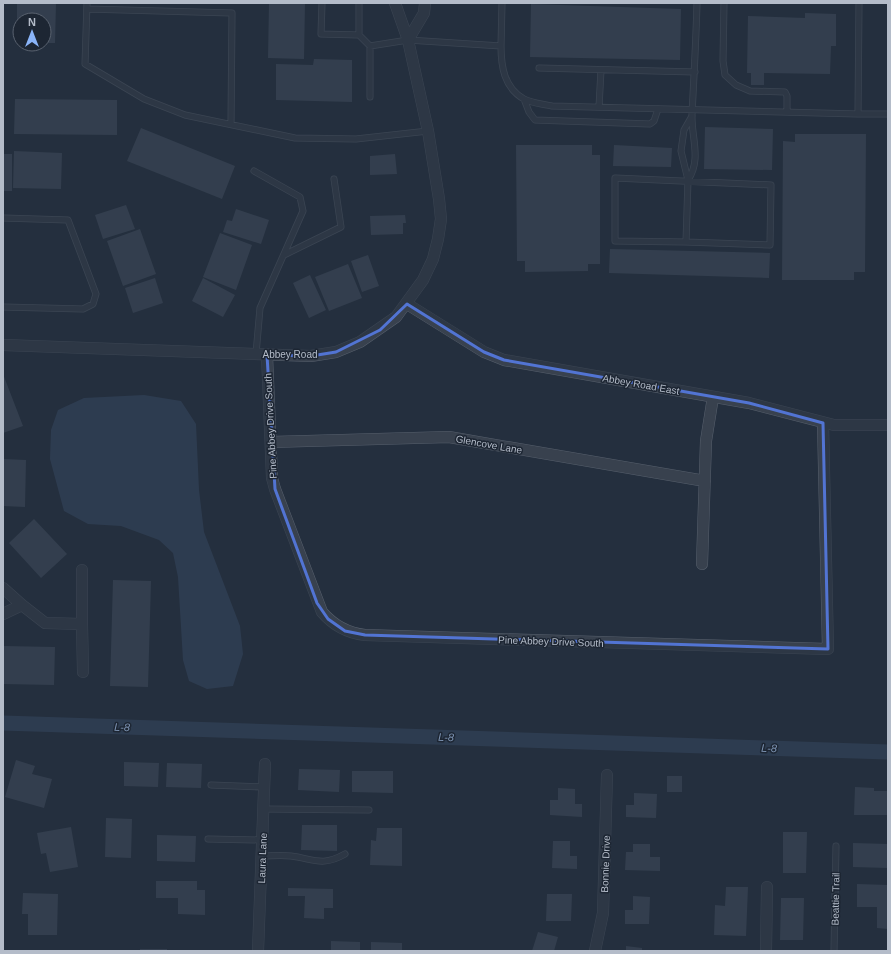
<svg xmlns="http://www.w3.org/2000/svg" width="891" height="954" font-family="Arial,sans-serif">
  <rect width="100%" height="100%" fill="#242f3e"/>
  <path fill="#394c67" d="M 144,395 L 181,401 L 196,424 L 199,490 L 204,532 L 240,626 L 243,654 L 233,686 L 207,689 L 189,681 L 183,660 L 178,577 L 173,553 L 159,540 L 121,526 L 88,524 L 64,511 L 50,459 L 51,430 L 58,410 L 84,398 Z"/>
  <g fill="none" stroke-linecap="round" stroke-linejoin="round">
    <path stroke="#394c67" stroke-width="15" d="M 3,723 L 888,752"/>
  </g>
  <path fill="#455162" d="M 17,3 L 56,3 L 55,43 L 44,43 L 44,20 L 20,20 L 20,43 L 17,43 Z
    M 269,3 L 305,3 L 304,59 L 268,58 Z
    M 531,4 L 681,9 L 680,60 L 530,57 Z
    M 805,13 L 836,14 L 836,46 L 831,46 L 830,74 L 764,73 L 764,85 L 751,85 L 751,73 L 747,73 L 748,16 L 805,18 Z
    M 314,59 L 352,60 L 352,102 L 276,100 L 276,64 L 313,65 Z
    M 15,99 L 117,100 L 117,135 L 14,134 Z
    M 705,127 L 773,129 L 772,170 L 704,169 Z
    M 141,128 L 235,166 L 222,199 L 127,161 Z
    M 795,134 L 866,134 L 865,272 L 854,272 L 854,280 L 782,280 L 783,141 L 795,142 Z
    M 516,145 L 592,145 L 592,155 L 600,155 L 600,264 L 588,264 L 588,271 L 525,272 L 525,261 L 517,261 Z
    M 614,145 L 672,148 L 671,167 L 613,166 Z
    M 14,151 L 62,153 L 61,189 L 13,188 Z
    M 3,154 L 12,154 L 12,191 L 3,191 Z
    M 395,154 L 397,174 L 370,175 L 370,156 Z
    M 126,205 L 135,229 L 103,239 L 95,215 Z
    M 236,209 L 269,220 L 261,244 L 223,232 L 227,220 L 232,221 Z
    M 405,215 L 406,223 L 403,223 L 403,234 L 371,235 L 370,216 Z
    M 140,229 L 156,274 L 123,286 L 107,241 Z
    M 220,233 L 252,245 L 236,290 L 203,277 Z
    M 610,249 L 770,253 L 769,278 L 609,273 Z
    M 368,255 L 379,286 L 362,292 L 351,261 Z
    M 348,264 L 362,298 L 329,311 L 315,277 Z
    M 310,275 L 326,310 L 309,318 L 293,283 Z
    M 155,278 L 163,303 L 133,313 L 125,288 Z
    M 203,278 L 235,295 L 223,317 L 192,301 Z
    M 3,374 L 23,426 L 3,433 Z
    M 3,459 L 26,460 L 25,507 L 3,506 Z
    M 34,519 L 67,554 L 41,578 L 9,543 Z
    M 113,580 L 151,581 L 148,687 L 110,686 Z
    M 3,646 L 55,647 L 54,685 L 3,684 Z
    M 16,760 L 35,766 L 32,774 L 52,779 L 44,808 L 5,797 Z
    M 124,762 L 159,763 L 158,787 L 124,786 Z
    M 167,763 L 202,764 L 201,788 L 166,787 Z
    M 299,769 L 340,770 L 339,792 L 298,790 Z
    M 352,771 L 393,771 L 393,793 L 352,792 Z
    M 667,776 L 682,776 L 682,792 L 667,792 Z
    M 855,787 L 874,788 L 874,791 L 888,791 L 888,815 L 854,815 Z
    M 558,788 L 575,789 L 575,804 L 582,804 L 582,817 L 550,815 L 550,800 L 558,800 Z
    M 634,793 L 657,794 L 656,818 L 626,817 L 626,805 L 634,805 Z
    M 106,818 L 132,819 L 131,858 L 105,857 Z
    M 302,825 L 337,825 L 337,851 L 301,850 Z
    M 71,827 L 78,867 L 50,872 L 46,853 L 41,854 L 37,833 Z
    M 377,828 L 402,828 L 402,866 L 370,865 L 371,840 L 376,841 Z
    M 783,832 L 807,832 L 806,873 L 783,873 Z
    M 157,835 L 196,836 L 195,862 L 157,861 Z
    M 553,841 L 570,841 L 570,856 L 577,856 L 577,869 L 552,868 Z
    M 853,843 L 888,844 L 888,868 L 853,867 Z
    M 633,844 L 650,844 L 650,857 L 660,857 L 660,871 L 625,870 L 626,852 L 633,852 Z
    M 156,881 L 197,881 L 197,890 L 205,890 L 205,915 L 178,914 L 178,898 L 156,898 Z
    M 857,884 L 888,885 L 888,929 L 877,928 L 877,907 L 857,907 Z
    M 726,887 L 748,887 L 746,936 L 714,935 L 715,905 L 725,906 Z
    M 288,888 L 333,889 L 333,908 L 324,908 L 324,919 L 304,918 L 305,896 L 288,896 Z
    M 23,893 L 58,894 L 57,935 L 28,935 L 28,914 L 22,914 Z
    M 547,894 L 572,894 L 571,921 L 546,921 Z
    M 633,896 L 650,897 L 649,924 L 625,924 L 625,910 L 633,910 Z
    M 781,898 L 804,898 L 803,940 L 780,940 Z
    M 538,932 L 558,937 L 554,951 L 532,951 Z
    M 331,941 L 360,942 L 360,951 L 331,951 Z
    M 371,942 L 402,943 L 402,951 L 371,951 Z
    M 626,946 L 642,948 L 642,951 L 626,951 Z
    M 140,949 L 167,949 L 167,951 L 140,951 Z"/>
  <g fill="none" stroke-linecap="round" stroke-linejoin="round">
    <defs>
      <path id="service" d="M 87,3 L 85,64 L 144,99 L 185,115 L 295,138 L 356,139 L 428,131
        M 322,3 L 321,34 L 359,35
        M 359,3 L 359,35 L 370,46
        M 724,3 L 723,61 L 725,75 L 736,85 L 750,91 L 785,92 L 787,96 L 787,112
        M 87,9 L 232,13 L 231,124
        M 501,46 C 501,66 504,88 524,99 C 531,103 543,104 552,106 L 858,114 L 859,3
        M 539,68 L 695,72
        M 370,97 L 370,46 L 408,40 L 501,46 L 502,3
        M 524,99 L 529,112 L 535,120 L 650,124 L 654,121 L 658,109
        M 599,107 L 601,70
        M 858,114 L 888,114
        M 254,171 L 300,197 L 303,211 L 260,308 L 256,354
        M 688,180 C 702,159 691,137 692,114 C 694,77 696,40 697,3
        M 3,218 L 68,220 L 96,294 L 93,304 L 83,309 L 3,307
        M 686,242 L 615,241 L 615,178 L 771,185 L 770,245 L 686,242 L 688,180 L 681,151 L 684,130 L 692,116
        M 284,255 L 341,227 L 334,179
        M 211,785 L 264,787
        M 264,809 L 369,810
        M 208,839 L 262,840
        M 262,856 C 271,856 281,855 291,856 C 314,859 322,867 345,854
        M 834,951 L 836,846"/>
      <path id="minor" d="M 408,40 L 424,13 L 425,3
        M 407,304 L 484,352 L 504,360 L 749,403 L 834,425 L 888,425
        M 3,345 L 311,356 L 336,352 L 360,342 L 396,317 L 423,280 L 433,259 L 438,239 L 441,219 L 439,199 L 428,131 L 408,40 L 395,3
        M 267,355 L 272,478 L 275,489 L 322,612 C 334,626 347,633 365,635 L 828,649 L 823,423
        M 271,442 L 449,437 L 705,481
        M 702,564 L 706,441 L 713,397
        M 82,570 L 82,624
        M 3,588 L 22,605 L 3,614
        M 22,605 L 45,623 L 82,624 L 83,672
        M 258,951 L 265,764
        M 595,951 L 603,913 L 607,775
        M 766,951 L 767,887"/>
    </defs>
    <use href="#service" stroke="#565f6c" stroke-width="7"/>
    <use href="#minor" stroke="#565f6c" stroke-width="12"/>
    <use href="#service" stroke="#38414e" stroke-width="5.5"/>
    <use href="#minor" stroke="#38414e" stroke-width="11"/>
  </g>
  <path d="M0 0H891V954H0ZM 407,304 L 484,352 L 504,360 L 749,403 L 823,423 L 828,649 L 365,635 L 345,631 L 328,619 L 317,603 L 275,489 L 267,355 L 311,356 L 336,352 L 380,330 Z" fill="#242f3e" fill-opacity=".55" fill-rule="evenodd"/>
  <path fill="none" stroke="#5274d3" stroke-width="3" stroke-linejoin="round" d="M 407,304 L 484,352 L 504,360 L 749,403 L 823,423 L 828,649 L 365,635 L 345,631 L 328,619 L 317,603 L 275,489 L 267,355 L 311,356 L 336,352 L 380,330 Z"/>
  <g text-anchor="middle" stroke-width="3" stroke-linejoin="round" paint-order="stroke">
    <g font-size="10" fill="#b4bcc9" stroke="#1d2633">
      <text x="290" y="358">Abbey Road</text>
      <text transform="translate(641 384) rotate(10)" y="4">Abbey Road East</text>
      <text transform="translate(270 426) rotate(-93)" y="4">Pine Abbey Drive South</text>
      <text transform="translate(489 444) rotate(10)" y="4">Glencove Lane</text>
      <text transform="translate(551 641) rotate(2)" y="4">Pine Abbey Drive South</text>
      <text transform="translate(262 858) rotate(-88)" y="4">Laura Lane</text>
      <text transform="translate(605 864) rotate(-88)" y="4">Bonnie Drive</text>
      <text transform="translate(835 899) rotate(-89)" y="4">Beattie Trail</text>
    </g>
    <g font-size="11" font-style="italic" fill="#7c92b1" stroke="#1d2633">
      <text transform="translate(122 727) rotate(2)" y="4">L-8</text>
      <text transform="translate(446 737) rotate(2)" y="4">L-8</text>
      <text transform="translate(769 748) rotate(2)" y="4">L-8</text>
    </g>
  </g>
  <rect width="891" height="954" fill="none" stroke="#b4bcc9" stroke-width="8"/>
  <g transform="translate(32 32)"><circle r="19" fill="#1d2633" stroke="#59626f"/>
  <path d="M0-3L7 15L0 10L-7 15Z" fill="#8ab4f8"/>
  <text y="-6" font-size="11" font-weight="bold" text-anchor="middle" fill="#b4bcc9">N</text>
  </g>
</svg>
